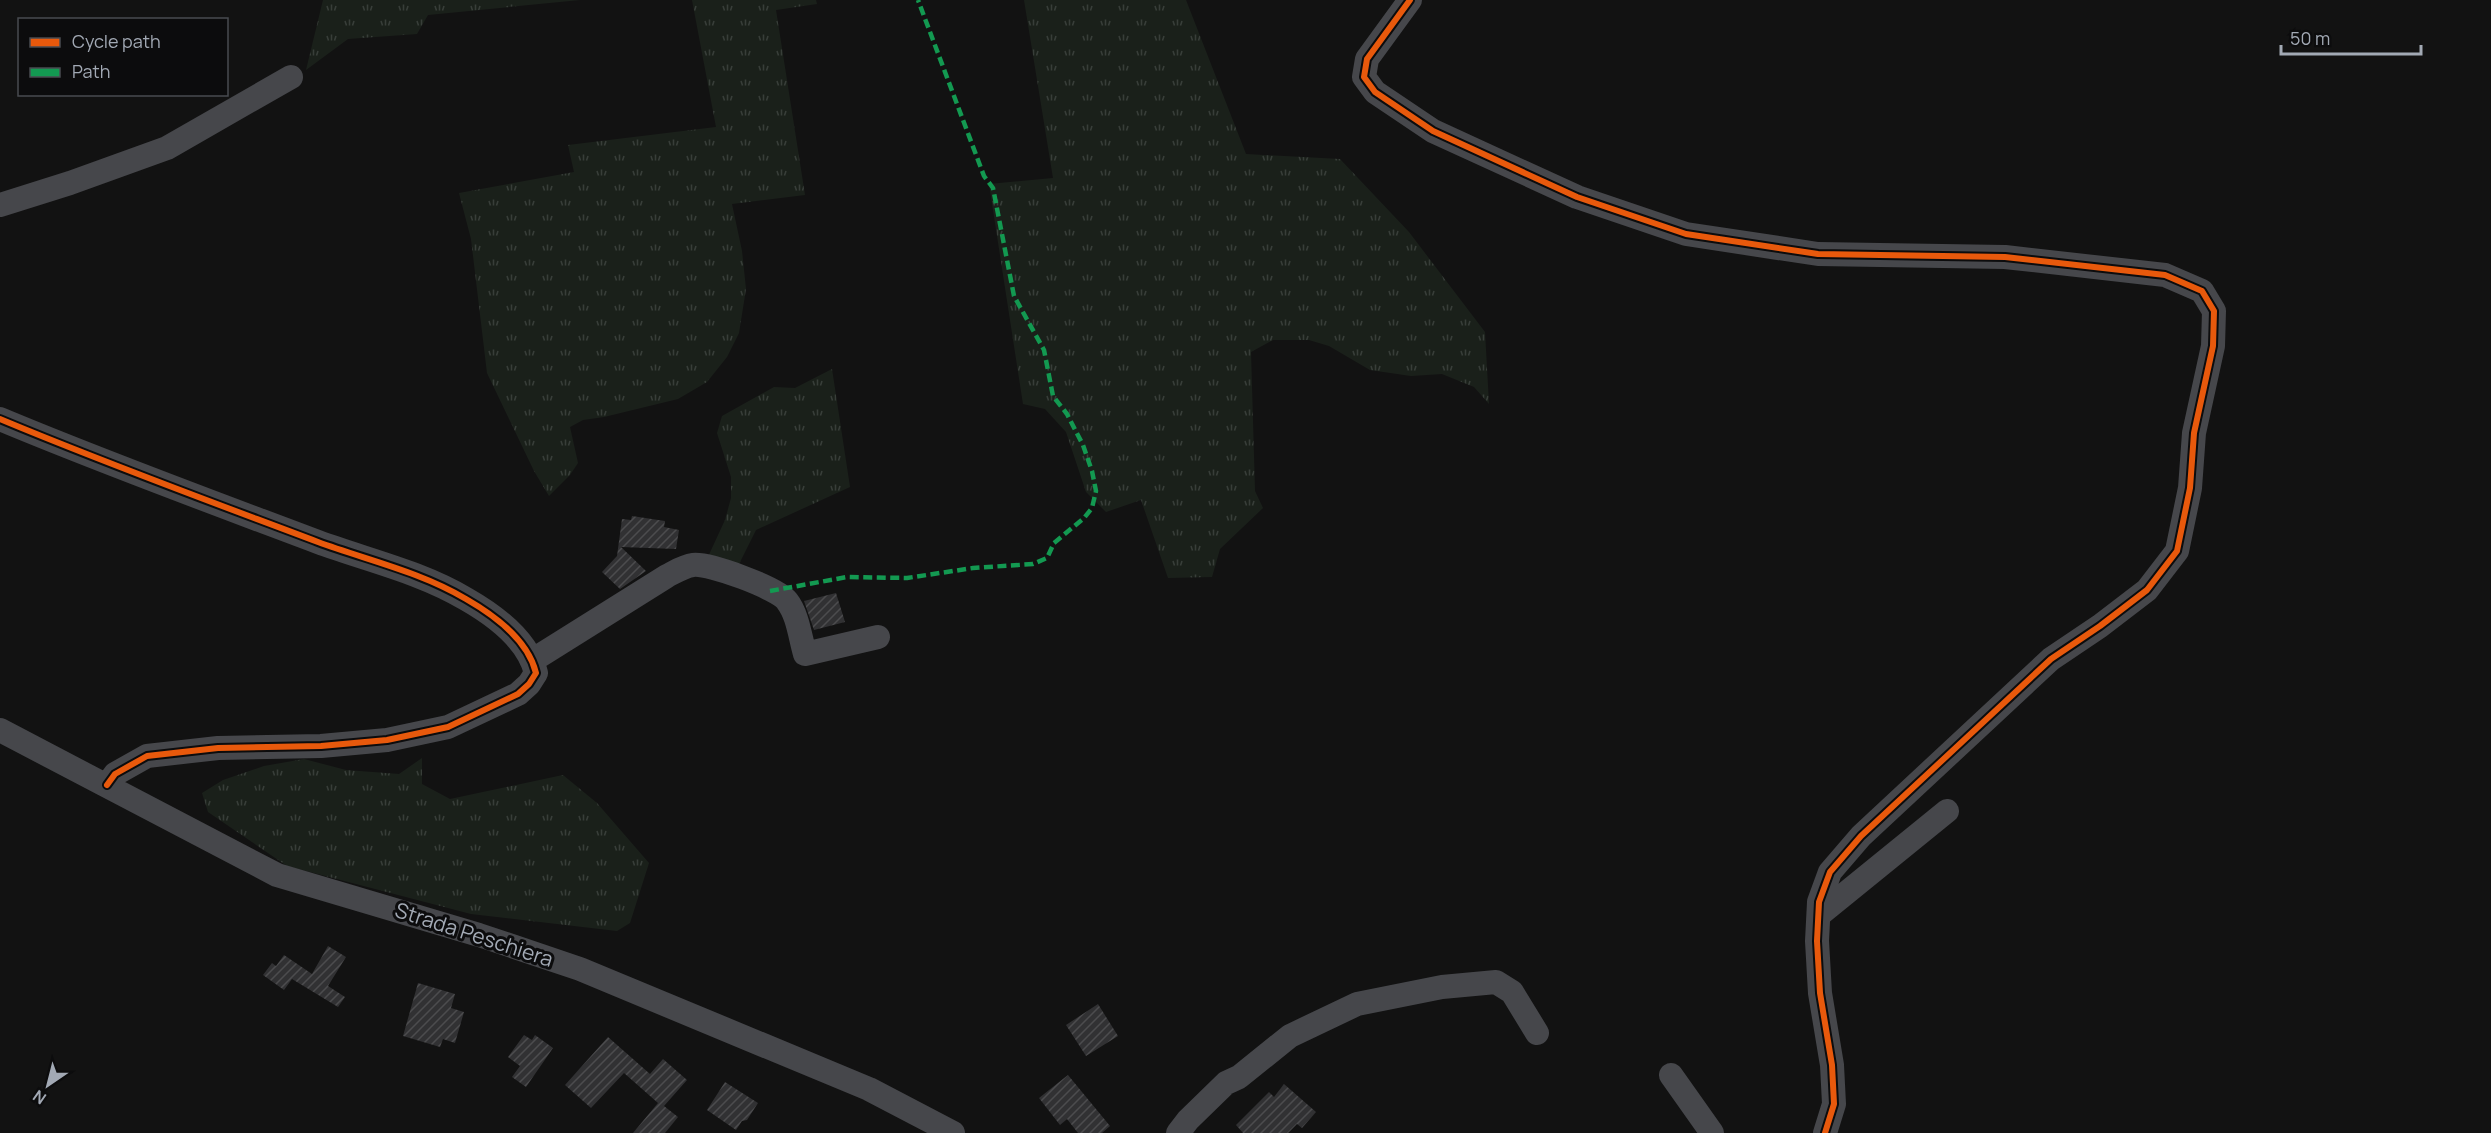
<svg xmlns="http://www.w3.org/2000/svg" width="2491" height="1133" font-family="Manrope,sans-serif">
  <defs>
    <pattern id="grass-tufts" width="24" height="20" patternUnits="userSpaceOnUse" patternTransform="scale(1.5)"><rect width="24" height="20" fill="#1a201a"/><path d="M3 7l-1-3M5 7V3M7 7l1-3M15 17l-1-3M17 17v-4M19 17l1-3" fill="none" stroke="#383e39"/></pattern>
    <pattern id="building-hatch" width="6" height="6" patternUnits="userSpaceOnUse" patternTransform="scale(1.5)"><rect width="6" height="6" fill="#313133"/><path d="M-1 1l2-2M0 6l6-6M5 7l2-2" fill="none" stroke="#4c4c4e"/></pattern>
  </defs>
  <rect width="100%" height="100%" fill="#121212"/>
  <path fill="url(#grass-tufts)" d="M 323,0 L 580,0 L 428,15 L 417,34 L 348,39 L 306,70 Z
    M 692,0 L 816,0 L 817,4 L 776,10 L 805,195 L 732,204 L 742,251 L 746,289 L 739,333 L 727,357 L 707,382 L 678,399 L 604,417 L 583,420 L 570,427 L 578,463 L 570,475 L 549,496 L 534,471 L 487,373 L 471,239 L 459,193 L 574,172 L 568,145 L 716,127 Z
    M 1024,0 L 1186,0 L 1246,154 L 1340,159 L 1409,232 L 1485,332 L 1489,404 L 1474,387 L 1442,374 L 1411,376 L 1370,370 L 1329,346 L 1309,340 L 1273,340 L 1251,352 L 1255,491 L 1263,508 L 1220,549 L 1212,577 L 1168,578 L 1141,500 L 1106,512 L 1086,492 L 1066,432 L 1045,409 L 1023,404 L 989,184 L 1053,178 Z
    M 832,369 L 850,487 L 756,530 L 737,568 L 707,559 L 725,520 L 731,498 L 731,477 L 717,433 L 722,416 L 774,387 L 795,388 Z
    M 422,758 L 422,784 L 450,799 L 563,775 L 597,803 L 649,863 L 630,923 L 617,931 L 471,914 L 287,866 L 208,812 L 202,793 L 223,780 L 264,766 L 304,759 L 346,770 L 399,774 Z"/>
  <path fill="url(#building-hatch)" d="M 632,516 L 665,521 L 664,527 L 679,530 L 676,549 L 621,547 L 646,571 L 620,589 L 602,572 L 617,556 L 622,519 L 631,520 Z
    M 836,593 L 845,622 L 814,630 L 804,601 Z
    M 328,946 L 346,957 L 328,986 L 345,997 L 338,1007 L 292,979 L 284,990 L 263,975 L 272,963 L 276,966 L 284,955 L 312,974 Z
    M 418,983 L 455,994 L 451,1008 L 464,1012 L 455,1043 L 443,1039 L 440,1047 L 403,1036 Z
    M 1098,1004 L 1118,1036 L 1086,1056 L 1066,1025 Z
    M 524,1035 L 532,1040 L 535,1035 L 553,1048 L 526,1087 L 512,1077 L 520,1066 L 508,1057 Z
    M 608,1037 L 650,1074 L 663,1059 L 687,1080 L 664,1106 L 678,1117 L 665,1133 L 633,1133 L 658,1103 L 624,1073 L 591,1108 L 565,1085 Z
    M 1068,1075 L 1110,1126 L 1102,1133 L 1078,1133 L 1067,1119 L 1060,1125 L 1039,1098 Z
    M 725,1082 L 758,1103 L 747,1120 L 742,1121 L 736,1130 L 707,1110 Z
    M 1284,1084 L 1316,1112 L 1302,1128 L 1297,1124 L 1288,1133 L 1243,1133 L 1236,1125 L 1269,1092 L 1274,1097 Z"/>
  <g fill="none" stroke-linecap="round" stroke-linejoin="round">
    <path stroke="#46474b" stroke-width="24" d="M 1410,0 L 1367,59 L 1364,77 L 1375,92 L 1433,131 L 1577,197 L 1686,234 L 1818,254 L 2005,257 L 2165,275 L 2202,291 L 2214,311 L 2213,346 L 2194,433 L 2190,488 L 2177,551 L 2147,590 L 2100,626 L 2051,659 L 1861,836 L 1830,872 L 1819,902 L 1817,941 L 1820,993 L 1832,1065 L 1834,1104 L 1825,1133
      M 0,205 L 70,183 L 167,148 L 291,77
      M 0,419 C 105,463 212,502 318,542 C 367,560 421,572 466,599 C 494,615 528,640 536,673 L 529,684 L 518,694 L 448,727 L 387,740 L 321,746 L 218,748 L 147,756 L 115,774 L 107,785
      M 533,660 L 667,576 C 675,572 684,566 693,565 C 709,563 778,588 787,601 C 798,615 800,637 805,654 L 878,637
      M 0,730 L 277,875 L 479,935 L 580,969 L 869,1089 L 953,1133
      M 1819,915 L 1947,811
      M 1671,1075 L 1712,1133
      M 1178,1133 L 1188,1120 L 1226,1083 L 1239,1077 L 1290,1036 L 1357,1004 L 1442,987 L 1496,982 L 1512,992 L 1537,1033"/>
    <path stroke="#139951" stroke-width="4.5" stroke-dasharray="9 4.5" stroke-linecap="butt" d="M 770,591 L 847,577 L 907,578 L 973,568 L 1033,564 L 1047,558 L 1054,543 L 1084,518 L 1092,508 L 1096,491 L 1092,471 L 1083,445 L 1067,414 L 1053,396 L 1044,350 L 1014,296 L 993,188 L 984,176 L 918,0"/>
    <defs>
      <path id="cycleway" d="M 1410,0 L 1367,59 L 1364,77 L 1375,92 L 1433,131 L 1577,197 L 1686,234 L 1818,254 L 2005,257 L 2165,275 L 2202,291 L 2214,311 L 2213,346 L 2194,433 L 2190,488 L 2177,551 L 2147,590 L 2100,626 L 2051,659 L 1861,836 L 1830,872 L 1819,902 L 1817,941 L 1820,993 L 1832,1065 L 1834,1104 L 1825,1133
        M 0,419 C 105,463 212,502 318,542 C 367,560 421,572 466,599 C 494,615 528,640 536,673 L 529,684 L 518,694 L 448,727 L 387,740 L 321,746 L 218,748 L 147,756 L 115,774 L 107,785"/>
    </defs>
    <use href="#cycleway" stroke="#0c0c0d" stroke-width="10"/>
    <use href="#cycleway" stroke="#e8590c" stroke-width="6"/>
  </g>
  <g text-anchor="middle" stroke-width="6" stroke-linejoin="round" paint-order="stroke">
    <g font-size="21" fill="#a2a9b4" stroke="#0c0c0d">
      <text transform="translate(474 935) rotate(18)" y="7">Strada Peschiera</text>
    </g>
  </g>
  <rect x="18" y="18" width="210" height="78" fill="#0c0c0d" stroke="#484b50" stroke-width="1.5"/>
  <rect x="30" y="38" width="30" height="9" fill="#e8590c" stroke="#484b50" stroke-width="1.5"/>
  <text x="72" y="48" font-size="18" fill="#a2a9b4">Cycle path</text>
  <rect x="30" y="68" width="30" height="9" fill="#139951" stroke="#484b50" stroke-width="1.5"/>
  <text x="72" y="78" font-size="18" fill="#a2a9b4">Path</text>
  <g transform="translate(48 1085) rotate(215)" stroke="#0c0c0d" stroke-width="4.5" paint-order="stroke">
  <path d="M0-4.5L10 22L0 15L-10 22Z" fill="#a2a9b4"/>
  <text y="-9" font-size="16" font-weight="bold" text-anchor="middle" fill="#a2a9b4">N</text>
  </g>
  <path d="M2281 45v9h140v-9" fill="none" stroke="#a2a9b4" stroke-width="3"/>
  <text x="2290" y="45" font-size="18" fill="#a2a9b4" stroke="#0c0c0d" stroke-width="4.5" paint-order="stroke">50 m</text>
</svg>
